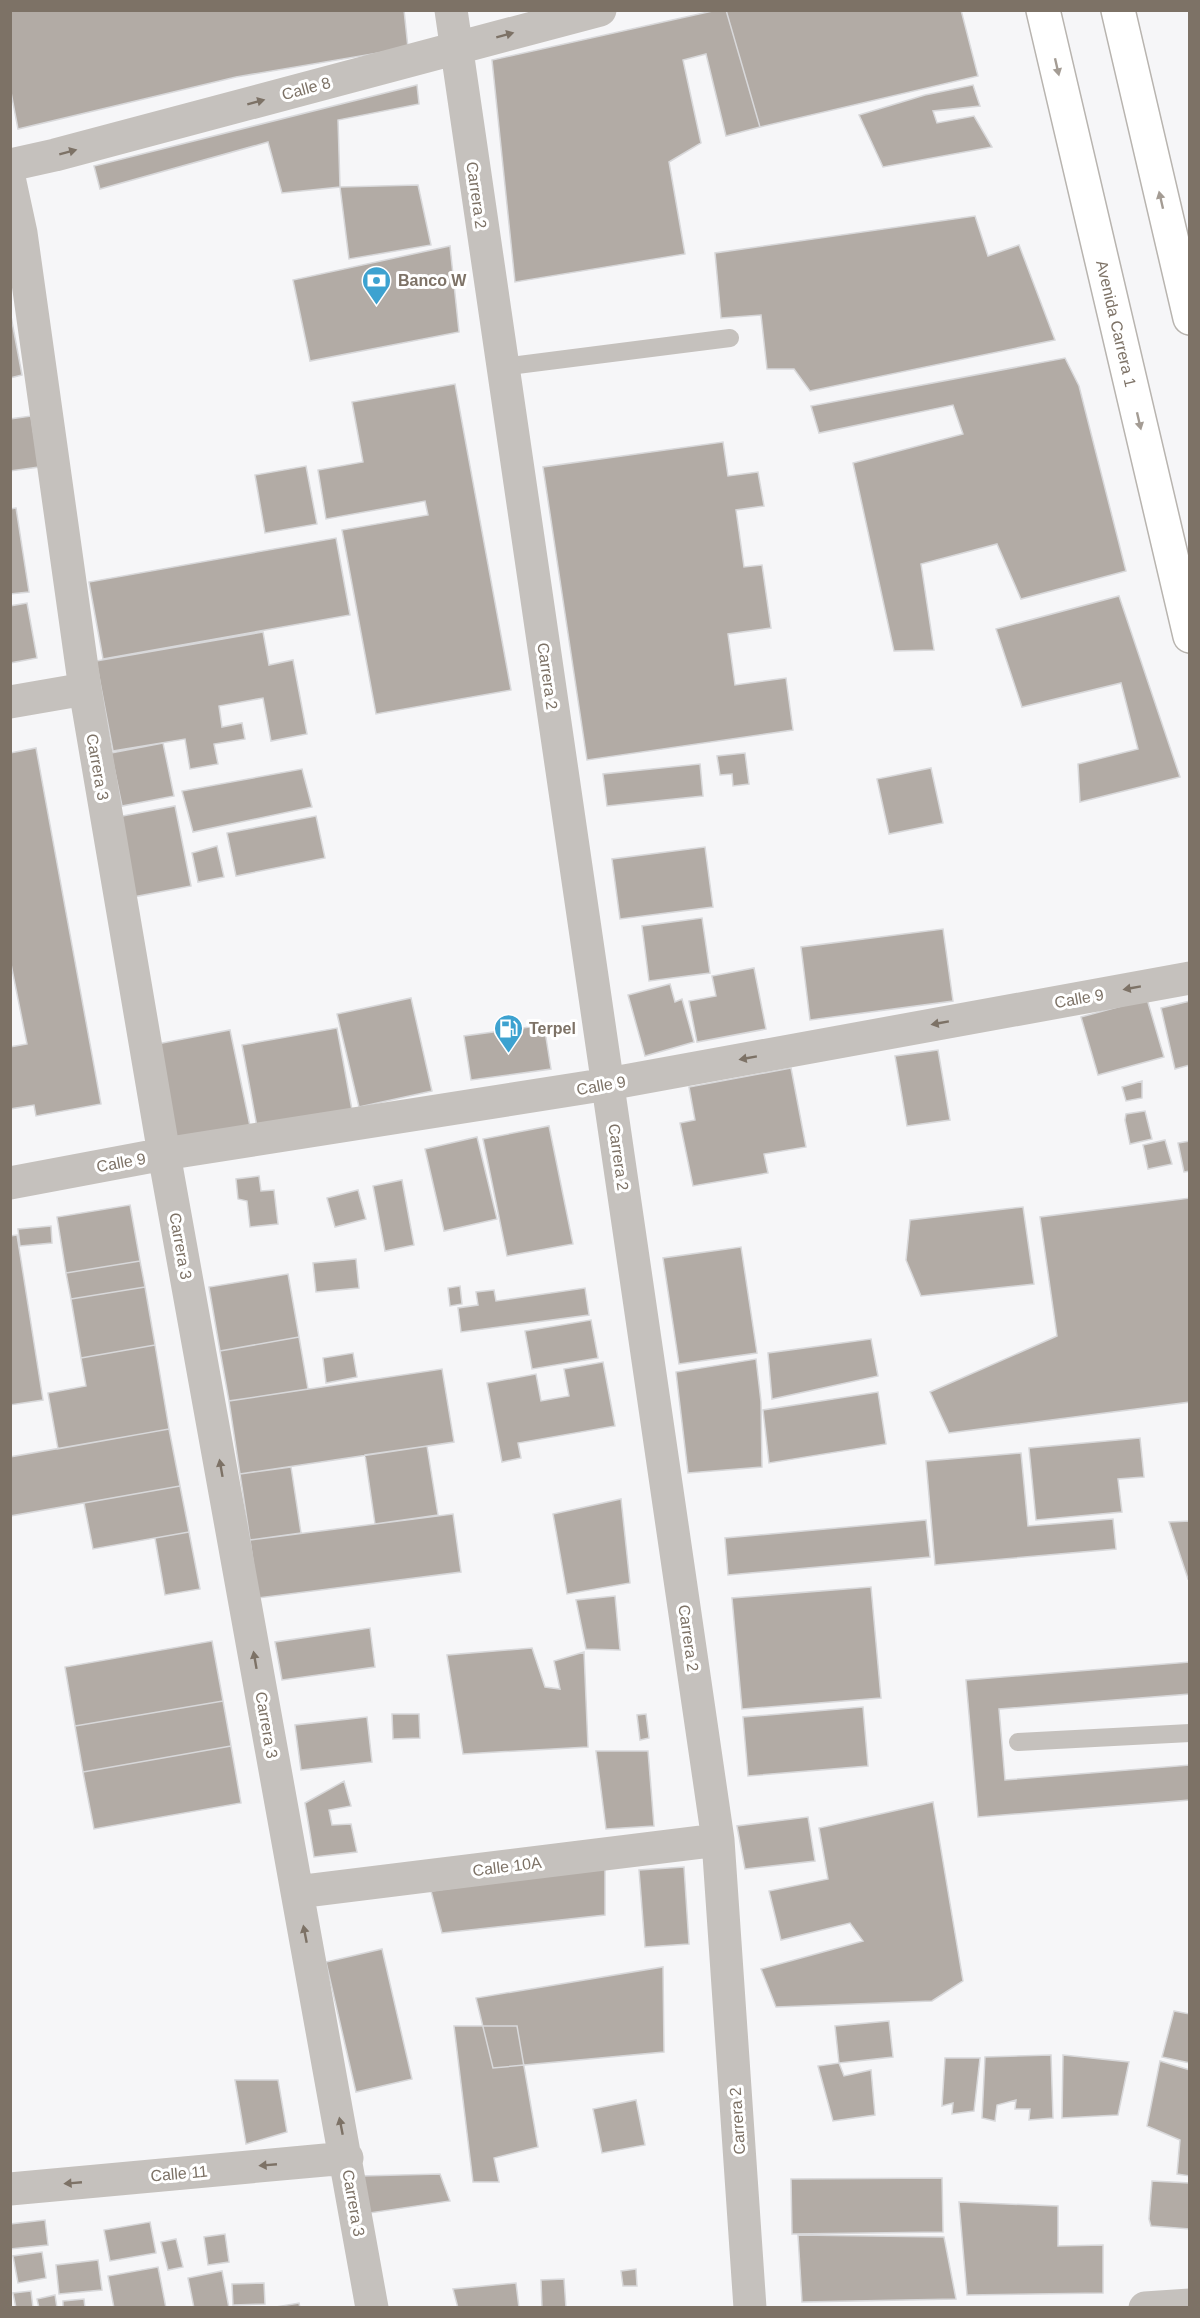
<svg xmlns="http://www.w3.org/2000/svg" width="1200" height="2318" font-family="Helvetica,sans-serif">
  <rect width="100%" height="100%" fill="#f6f6f8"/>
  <path fill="#b2aba5" stroke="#d8d8da" stroke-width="1.5" d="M 10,10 L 404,10 L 408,48 L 236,77 L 18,129 L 10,87 Z
    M 717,10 L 726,10 L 760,127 L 726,136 L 706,54 L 683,60 L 701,143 L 669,162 L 685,254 L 515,282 L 492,60 Z
    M 726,10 L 961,10 L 978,76 L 760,127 Z
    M 417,85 L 419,104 L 338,120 L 340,187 L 282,193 L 268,142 L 100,189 L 94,166 Z
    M 973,85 L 980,106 L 933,111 L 937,123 L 974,116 L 992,147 L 883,167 L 859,115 L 925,95 Z
    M 418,185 L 431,245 L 349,259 L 340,187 Z
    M 975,216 L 988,256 L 1019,245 L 1055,340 L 810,391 L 794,369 L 767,369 L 761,315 L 721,318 L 715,253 Z
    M 450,246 L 459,332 L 310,361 L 293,280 Z
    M 10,311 L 22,375 L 10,378 Z
    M 1065,358 L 1079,386 L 1126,571 L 1021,599 L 997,544 L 921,564 L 934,650 L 894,651 L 853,463 L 963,434 L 953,405 L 819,433 L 811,406 Z
    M 455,384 L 511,690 L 376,714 L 342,530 L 428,515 L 425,501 L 326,519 L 318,470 L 363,462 L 352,402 Z
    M 31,416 L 39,467 L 10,471 L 10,419 Z
    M 723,442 L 728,476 L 758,472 L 764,506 L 736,510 L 744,567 L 762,565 L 771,628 L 728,634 L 735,685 L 786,678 L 793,730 L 587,760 L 543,467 Z
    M 306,466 L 317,524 L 265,533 L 255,475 Z
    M 16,508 L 29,592 L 10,594 L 10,509 Z
    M 336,538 L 350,615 L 103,659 L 89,582 Z
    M 1119,596 L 1180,777 L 1080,802 L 1078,764 L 1138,749 L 1121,683 L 1022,707 L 996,629 Z
    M 27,603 L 37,658 L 10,663 L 10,606 Z
    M 263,632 L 269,665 L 293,660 L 307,734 L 271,741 L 263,698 L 219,706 L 222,727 L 242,723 L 245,739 L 214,744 L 218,764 L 190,769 L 185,739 L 113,751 L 96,661 Z
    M 163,743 L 174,796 L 122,806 L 111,753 Z
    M 36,748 L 101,1104 L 36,1116 L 34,1105 L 10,1109 L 10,1047 L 27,1044 L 10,959 L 10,753 Z
    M 745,753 L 749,784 L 733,786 L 732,774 L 720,775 L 717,756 Z
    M 700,764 L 703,796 L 607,806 L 603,774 Z
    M 931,768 L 943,823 L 889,834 L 877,779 Z
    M 302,769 L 312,807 L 193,832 L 182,791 Z
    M 175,806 L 191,886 L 133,897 L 117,817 Z
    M 316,816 L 325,858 L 236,876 L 227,833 Z
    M 217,846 L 224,877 L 198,882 L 192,853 Z
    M 705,847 L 713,907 L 620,919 L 612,859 Z
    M 702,918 L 710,973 L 649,981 L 642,926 Z
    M 943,929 L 953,1001 L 810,1020 L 801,947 Z
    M 754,968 L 766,1029 L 697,1042 L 689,1001 L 716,996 L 712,976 Z
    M 670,984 L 675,1002 L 682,999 L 694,1042 L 645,1056 L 628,995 Z
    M 411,998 L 432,1091 L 359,1107 L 337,1014 Z
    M 1147,999 L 1164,1057 L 1098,1075 L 1081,1017 Z
    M 1190,1001 L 1190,1065 L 1175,1069 L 1161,1008 Z
    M 544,1025 L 551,1069 L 471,1080 L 464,1036 Z
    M 337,1028 L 352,1110 L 257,1127 L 242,1045 Z
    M 230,1030 L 250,1126 L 177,1141 L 157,1044 Z
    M 938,1050 L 950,1120 L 907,1126 L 895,1056 Z
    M 791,1068 L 806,1147 L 764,1154 L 768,1173 L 693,1186 L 680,1123 L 695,1120 L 689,1087 Z
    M 1142,1081 L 1142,1098 L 1126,1101 L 1122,1087 Z
    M 1145,1111 L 1152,1139 L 1130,1144 L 1125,1120 L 1126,1114 Z
    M 549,1126 L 573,1244 L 507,1256 L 483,1139 Z
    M 477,1137 L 497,1219 L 444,1231 L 425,1149 Z
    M 1165,1140 L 1172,1164 L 1148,1169 L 1143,1145 Z
    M 1190,1141 L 1190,1171 L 1184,1172 L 1178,1143 Z
    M 259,1176 L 261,1191 L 274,1190 L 278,1224 L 250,1227 L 247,1201 L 238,1199 L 236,1179 Z
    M 402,1180 L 414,1245 L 385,1251 L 373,1186 Z
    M 358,1190 L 366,1219 L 335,1227 L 327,1198 Z
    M 1190,1198 L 1190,1402 L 949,1433 L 930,1392 L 1057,1336 L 1040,1217 Z
    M 130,1205 L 140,1261 L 66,1273 L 57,1217 Z
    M 1023,1207 L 1034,1284 L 921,1296 L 906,1260 L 910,1220 Z
    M 51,1226 L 52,1243 L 20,1246 L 18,1229 Z
    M 17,1235 L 43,1400 L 10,1405 L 10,1236 Z
    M 741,1247 L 757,1353 L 679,1364 L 663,1258 Z
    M 356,1259 L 359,1288 L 316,1292 L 313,1263 Z
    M 140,1261 L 145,1287 L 71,1299 L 66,1273 Z
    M 288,1274 L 299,1337 L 220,1351 L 209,1287 Z
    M 460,1286 L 462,1304 L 450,1306 L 448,1288 Z
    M 145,1287 L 155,1345 L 81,1358 L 71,1299 Z
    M 585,1288 L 589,1315 L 461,1332 L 458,1308 L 478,1305 L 476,1292 L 494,1290 L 496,1301 Z
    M 591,1320 L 598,1358 L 532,1369 L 525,1331 Z
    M 299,1337 L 308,1389 L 229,1401 L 220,1351 Z
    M 871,1339 L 878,1376 L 772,1399 L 768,1353 Z
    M 155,1345 L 169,1429 L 58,1449 L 48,1393 L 86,1386 L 81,1358 Z
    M 353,1353 L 357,1377 L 326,1383 L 323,1358 Z
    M 756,1359 L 761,1402 L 762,1467 L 688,1473 L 676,1372 Z
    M 603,1362 L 615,1426 L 518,1443 L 521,1458 L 502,1462 L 487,1383 L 536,1374 L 541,1401 L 569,1396 L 564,1369 Z
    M 442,1369 L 454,1442 L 240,1474 L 229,1401 Z
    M 878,1392 L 886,1444 L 769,1463 L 763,1410 Z
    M 169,1429 L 180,1486 L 10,1516 L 10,1457 Z
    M 1140,1438 L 1144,1477 L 1118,1479 L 1122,1512 L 1036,1520 L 1029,1448 Z
    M 427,1446 L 438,1515 L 375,1524 L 365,1455 Z
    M 1021,1453 L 1028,1526 L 1113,1519 L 1116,1549 L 935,1565 L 926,1461 Z
    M 291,1467 L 301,1533 L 250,1540 L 240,1474 Z
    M 180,1486 L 189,1532 L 93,1549 L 84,1503 Z
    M 621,1499 L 630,1583 L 567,1594 L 553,1514 Z
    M 453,1514 L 461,1572 L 258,1598 L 250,1540 Z
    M 926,1520 L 930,1557 L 728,1575 L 725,1538 Z
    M 1190,1521 L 1190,1578 L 1188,1579 L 1169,1522 Z
    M 189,1532 L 200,1589 L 165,1595 L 155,1538 Z
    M 871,1587 L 881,1698 L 742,1709 L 732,1598 Z
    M 615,1596 L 620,1650 L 586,1649 L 576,1600 Z
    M 370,1628 L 375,1667 L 282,1680 L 275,1642 Z
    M 212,1641 L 223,1701 L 75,1726 L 65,1667 Z
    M 532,1648 L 545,1687 L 560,1689 L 554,1661 L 584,1652 L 588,1747 L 463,1754 L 447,1655 Z
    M 1190,1662 L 1190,1694 L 999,1709 L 1005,1780 L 1190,1765 L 1190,1800 L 978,1817 L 966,1680 Z
    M 223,1701 L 231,1746 L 83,1772 L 75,1726 Z
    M 863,1707 L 868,1766 L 748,1776 L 743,1717 Z
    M 392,1714 L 419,1714 L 420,1738 L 393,1739 Z
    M 646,1714 L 649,1738 L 640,1740 L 637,1715 Z
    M 367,1717 L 372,1762 L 301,1770 L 295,1725 Z
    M 231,1746 L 241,1803 L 94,1829 L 83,1772 Z
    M 596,1751 L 648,1751 L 654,1826 L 606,1829 Z
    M 344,1781 L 351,1806 L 329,1810 L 332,1825 L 351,1824 L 357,1852 L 314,1857 L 305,1803 Z
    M 933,1802 L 963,1981 L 932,2001 L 776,2007 L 761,1969 L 863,1941 L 850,1923 L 781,1940 L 769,1891 L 828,1879 L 819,1828 Z
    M 808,1817 L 815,1861 L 745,1869 L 737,1826 Z
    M 605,1867 L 605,1915 L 442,1933 L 431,1891 Z
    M 684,1867 L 689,1944 L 645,1947 L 639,1870 Z
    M 382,1949 L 412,2079 L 356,2092 L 326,1962 Z
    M 663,1967 L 664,2052 L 493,2068 L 476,1998 Z
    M 1174,2011 L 1190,2014 L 1190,2063 L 1162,2057 Z
    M 889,2021 L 893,2057 L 839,2063 L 835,2026 Z
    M 454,2026 L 517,2026 L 538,2147 L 494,2158 L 499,2182 L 473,2182 Z
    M 1051,2055 L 1053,2118 L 1029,2120 L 1030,2109 L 1015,2109 L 1016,2100 L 997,2105 L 995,2121 L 982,2118 L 985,2057 Z
    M 1063,2055 L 1129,2062 L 1118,2115 L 1062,2118 Z
    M 945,2058 L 980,2058 L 974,2111 L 952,2114 L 953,2103 L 942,2106 Z
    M 1160,2061 L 1190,2070 L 1190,2176 L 1177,2174 L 1180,2140 L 1147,2126 Z
    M 839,2063 L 844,2076 L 871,2070 L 875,2115 L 833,2121 L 818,2066 Z
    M 235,2080 L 278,2080 L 287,2132 L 246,2144 Z
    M 636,2100 L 645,2145 L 602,2153 L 593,2109 Z
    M 440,2174 L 450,2201 L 363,2214 L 360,2176 Z
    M 942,2178 L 943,2232 L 792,2234 L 791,2179 Z
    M 1152,2181 L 1190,2183 L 1190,2229 L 1151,2226 L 1149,2219 Z
    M 959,2202 L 1058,2206 L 1058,2246 L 1103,2245 L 1103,2293 L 967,2295 Z
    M 45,2220 L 48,2245 L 10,2249 L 10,2224 Z
    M 150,2222 L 156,2253 L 110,2261 L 104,2230 Z
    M 225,2234 L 229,2262 L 208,2265 L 204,2237 Z
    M 798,2235 L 944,2237 L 956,2299 L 802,2302 Z
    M 176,2239 L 183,2267 L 168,2270 L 161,2242 Z
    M 42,2252 L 46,2278 L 18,2283 L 13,2256 Z
    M 98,2260 L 102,2290 L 59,2294 L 56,2265 Z
    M 158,2267 L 166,2308 L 114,2308 L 108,2276 Z
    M 636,2269 L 637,2286 L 623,2286 L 621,2271 Z
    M 222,2271 L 229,2308 L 194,2308 L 188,2278 Z
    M 564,2279 L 566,2308 L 542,2308 L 541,2280 Z
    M 264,2283 L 265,2304 L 233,2305 L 232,2284 Z
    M 516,2283 L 519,2308 L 458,2308 L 453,2289 Z
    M 31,2291 L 33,2308 L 16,2308 L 13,2293 Z
    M 55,2295 L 57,2308 L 39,2308 L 37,2299 Z
    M 84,2299 L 85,2308 L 63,2308 L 63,2301 Z
    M 299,2303 L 300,2308 L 270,2308 Z"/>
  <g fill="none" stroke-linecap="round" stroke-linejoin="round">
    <defs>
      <g id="primary">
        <path id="s1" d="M 1043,10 L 1190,636"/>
        <path d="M 1118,10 L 1190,318"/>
      </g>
    </defs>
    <use href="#primary" stroke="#b8b4af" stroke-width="36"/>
    <path stroke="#c5c1bd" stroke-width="18" d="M 502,367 L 730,338
      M 1018,1742 L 1190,1733"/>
    <path stroke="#c5c1bd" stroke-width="33" d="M 451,10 L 718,1840 L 750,2308
      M 10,165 L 55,155 L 600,10
      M 10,182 L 21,233 L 85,689 L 164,1154 L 372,2308
      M 10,702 L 85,689
      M 10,1183 L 164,1154 L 608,1084 L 1190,978
      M 297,1892 L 718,1840
      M 10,2189 L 347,2158
      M 1145,2308 L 1190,2305"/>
    <use href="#primary" stroke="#fff" stroke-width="33"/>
  </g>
  <defs><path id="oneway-solid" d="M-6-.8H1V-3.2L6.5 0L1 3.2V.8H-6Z" transform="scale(1.5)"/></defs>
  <g fill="#7d7266">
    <use href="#oneway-solid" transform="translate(505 35) rotate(-15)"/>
    <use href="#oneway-solid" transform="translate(256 102) rotate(-15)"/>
    <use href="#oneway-solid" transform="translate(68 152) rotate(-15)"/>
    <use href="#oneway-solid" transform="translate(1132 988) rotate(170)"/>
    <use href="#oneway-solid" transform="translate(940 1023) rotate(170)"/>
    <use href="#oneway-solid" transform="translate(748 1058) rotate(170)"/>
    <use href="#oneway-solid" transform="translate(221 1468) rotate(-100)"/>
    <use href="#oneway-solid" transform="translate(255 1660) rotate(-100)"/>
    <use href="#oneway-solid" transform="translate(305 1934) rotate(-101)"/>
    <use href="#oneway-solid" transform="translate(341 2126) rotate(-101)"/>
    <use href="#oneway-solid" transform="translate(268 2165) rotate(175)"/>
    <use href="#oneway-solid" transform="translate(73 2183) rotate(175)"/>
  </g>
  <g fill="#a49c94">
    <use href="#oneway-solid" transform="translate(1057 67) rotate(77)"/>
    <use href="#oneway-solid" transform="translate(1161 200) rotate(-103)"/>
    <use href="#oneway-solid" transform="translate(1139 421) rotate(77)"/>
  </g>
  <defs>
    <symbol id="bank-pin" viewBox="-11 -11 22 30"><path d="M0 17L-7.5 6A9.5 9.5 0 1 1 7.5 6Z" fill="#3da2d0" stroke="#fff"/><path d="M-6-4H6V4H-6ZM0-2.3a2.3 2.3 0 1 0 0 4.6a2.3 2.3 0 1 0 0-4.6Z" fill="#fff"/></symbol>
    <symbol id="fuel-pin" viewBox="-11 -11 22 30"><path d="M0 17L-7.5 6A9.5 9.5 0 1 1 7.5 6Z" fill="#3da2d0" stroke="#fff"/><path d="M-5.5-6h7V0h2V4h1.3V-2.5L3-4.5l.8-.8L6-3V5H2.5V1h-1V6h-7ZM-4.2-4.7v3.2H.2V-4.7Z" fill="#fff"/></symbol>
  </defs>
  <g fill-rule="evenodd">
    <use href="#bank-pin" x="360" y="264" width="33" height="45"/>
    <use href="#fuel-pin" x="492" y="1012" width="33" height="45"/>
  </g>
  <g text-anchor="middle" stroke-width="6" stroke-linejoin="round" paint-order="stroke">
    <g font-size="16" fill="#7d7266" stroke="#fff">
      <text transform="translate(306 88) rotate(-15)" y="6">Calle 8</text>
      <text transform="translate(477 195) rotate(82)" y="6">Carrera 2</text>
      <text dy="6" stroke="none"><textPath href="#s1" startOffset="322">Avenida Carrera 1</textPath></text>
      <text transform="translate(548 676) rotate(82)" y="6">Carrera 2</text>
      <text transform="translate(98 767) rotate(80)" y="6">Carrera 3</text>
      <text transform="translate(1079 998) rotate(-10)" y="6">Calle 9</text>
      <text transform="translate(601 1085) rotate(-10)" y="6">Calle 9</text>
      <text transform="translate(619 1157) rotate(82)" y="6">Carrera 2</text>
      <text transform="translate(121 1162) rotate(-10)" y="6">Calle 9</text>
      <text transform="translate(181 1246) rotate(80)" y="6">Carrera 3</text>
      <text transform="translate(689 1638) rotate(82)" y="6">Carrera 2</text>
      <text transform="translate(267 1725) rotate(80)" y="6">Carrera 3</text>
      <text transform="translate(507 1866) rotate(-7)" y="6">Calle 10A</text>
      <text transform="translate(737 2121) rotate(-94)" y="6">Carrera 2</text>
      <text transform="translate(179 2173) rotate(-5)" y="6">Calle 11</text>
      <text transform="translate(354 2203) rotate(80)" y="6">Carrera 3</text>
    </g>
    <g font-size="16" font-weight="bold" fill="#7d7266" stroke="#fff" text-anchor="start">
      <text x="398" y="286">Banco W</text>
      <text x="529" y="1034">Terpel</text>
    </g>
  </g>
  <rect width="1200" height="2318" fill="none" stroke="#7d7266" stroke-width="24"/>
</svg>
